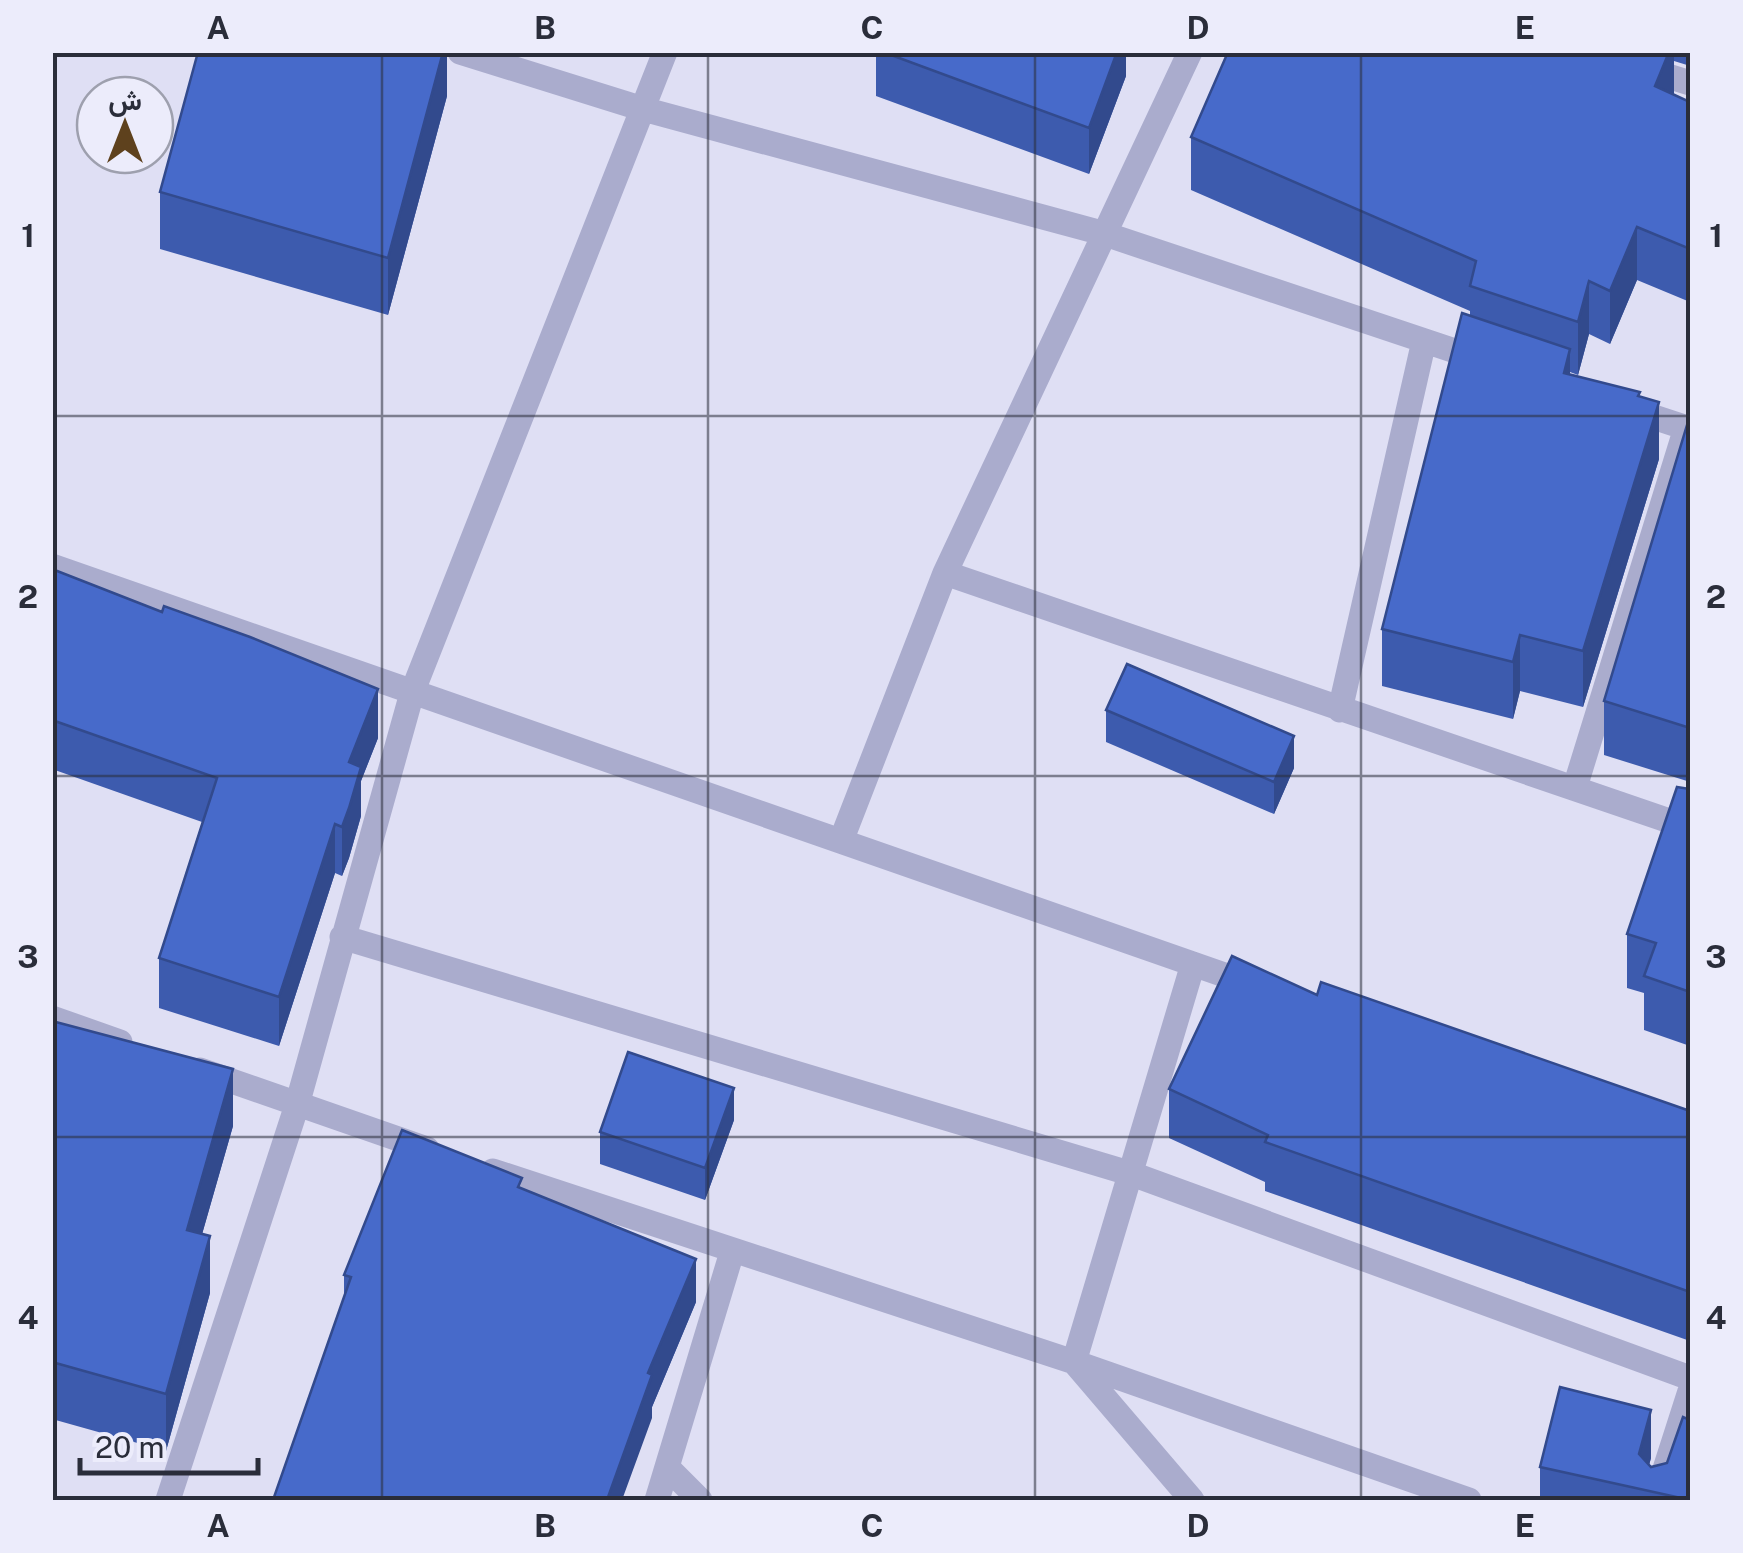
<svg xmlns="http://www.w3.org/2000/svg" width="1743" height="1553" font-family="'Public Sans',Vazirmatn,sans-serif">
  <rect width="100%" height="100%" fill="#dfdff4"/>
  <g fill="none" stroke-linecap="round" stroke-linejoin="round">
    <path stroke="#aaaccd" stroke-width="25" d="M 460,52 L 643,109 L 1102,233 L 1482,360
      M 1591,52 L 1690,83
      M 1629,409 L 1690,429
      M 52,566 L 1256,986
      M 945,573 L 1690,828
      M 1340,710 L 1424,341
      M 1575,787 L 1686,428
      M 841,841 L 945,573 L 1190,52
      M 342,937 L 1132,1174 L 1690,1378
      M 52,1018 L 120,1042
      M 200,1070 L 427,1149
      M 493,1171 L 1074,1362 L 1469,1500
      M 668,1468 L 700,1500
      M 168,1500 L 297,1105 L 412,693 L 665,52
      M 657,1500 L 732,1252
      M 1192,1500 L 1074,1362 L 1193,964
      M 1655,1500 L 1690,1391"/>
  </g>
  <path fill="#3d5bae" d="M 447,52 L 447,96 L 388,315 L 160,249 L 160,192 Z
    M 876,52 L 1126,52 L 1126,76 L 1089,174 L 876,96 Z
    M 1228,52 L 1690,52 L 1687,65 L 1674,61 L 1674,95 L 1690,102 L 1690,302 L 1637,280 L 1610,344 L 1589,334 L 1578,375 L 1570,372 L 1570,374 L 1640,396 L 1659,459 L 1583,707 L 1520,691 L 1513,719 L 1382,686 L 1382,629 L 1470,316 L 1470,311 L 1191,190 L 1191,137 Z
    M 1690,415 L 1690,1046 L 1644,1030 L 1644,993 L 1627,988 L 1627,934 L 1687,788 L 1687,781 L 1604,755 L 1604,701 Z
    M 52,569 L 378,738 L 361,781 L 361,816 L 349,858 L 342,876 L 335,873 L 279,1046 L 159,1008 L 159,958 L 202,822 L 52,769 Z
    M 1106,710 L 1294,768 L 1274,814 L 1106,742 Z
    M 1317,995 L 1690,1111 L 1690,1341 L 1265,1191 L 1265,1182 L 1169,1138 L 1169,1089 Z
    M 52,1021 L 233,1126 L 202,1234 L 210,1293 L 166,1451 L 52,1419 Z
    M 734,1120 L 705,1200 L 600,1164 L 600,1132 Z
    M 522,1188 L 696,1302 L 652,1407 L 652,1418 L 344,1298 L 344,1275 Z
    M 1651,1458 L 1649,1465 L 1651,1467 L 1667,1463 L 1690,1500 L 1540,1500 L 1540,1467 Z"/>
  <path fill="#324a8d" d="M 443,52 L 447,52 L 447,96 L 388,315 L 388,258 Z
    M 1117,52 L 1126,52 L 1126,76 L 1089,174 L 1089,128 Z
    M 1669,52 L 1674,52 L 1674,95 L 1655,86 Z
    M 1637,227 L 1637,280 L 1610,344 L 1610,291 Z
    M 1589,281 L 1589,334 L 1578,375 L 1578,322 Z
    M 1570,349 L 1570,406 L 1564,373 Z
    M 1659,402 L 1659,459 L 1583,707 L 1583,651 Z
    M 1520,635 L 1520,691 L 1513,719 L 1513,662 Z
    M 378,689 L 378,738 L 361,781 L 361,816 L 349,858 L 342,876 L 342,827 L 349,762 Z
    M 1294,736 L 1294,768 L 1274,814 L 1274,782 Z
    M 335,824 L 335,873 L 279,1046 L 279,997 Z
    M 233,1069 L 233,1126 L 187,1287 L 187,1230 Z
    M 734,1088 L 734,1120 L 705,1200 L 705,1168 Z
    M 210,1236 L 210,1293 L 166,1451 L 166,1394 Z
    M 696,1259 L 696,1302 L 652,1407 L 652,1418 L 622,1500 L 607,1500 L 648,1373 Z
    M 1651,1410 L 1651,1458 L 1642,1490 L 1639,1454 Z"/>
  <path fill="#476aca" stroke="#324a8d" stroke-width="2.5" d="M 198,52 L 443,52 L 388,258 L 160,192 Z
    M 883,52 L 1117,52 L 1089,128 Z
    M 1228,52 L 1669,52 L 1655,86 L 1690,102 L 1690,249 L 1637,227 L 1610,291 L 1589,281 L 1578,322 L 1470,286 L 1476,261 L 1191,137 Z
    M 1462,313 L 1570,349 L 1564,373 L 1640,392 L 1638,396 L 1659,402 L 1583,651 L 1520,635 L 1513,662 L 1382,629 Z
    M 1690,415 L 1690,728 L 1604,701 Z
    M 52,569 L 162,612 L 164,606 L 250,637 L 378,689 L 349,762 L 361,767 L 349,808 L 342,827 L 335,824 L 279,997 L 159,958 L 217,778 L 52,720 Z
    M 1127,664 L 1294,736 L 1274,782 L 1106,710 Z
    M 1677,787 L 1690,789 L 1690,992 L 1644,976 L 1656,943 L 1627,934 Z
    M 1232,956 L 1317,995 L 1321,982 L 1690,1111 L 1690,1292 L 1265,1142 L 1268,1135 L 1169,1089 Z
    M 52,1021 L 233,1069 L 187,1230 L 210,1236 L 166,1394 L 52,1362 Z
    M 628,1052 L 734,1088 L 705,1168 L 600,1132 Z
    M 402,1130 L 522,1178 L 518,1187 L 696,1259 L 648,1373 L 652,1375 L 607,1500 L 273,1500 L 351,1277 L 344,1275 Z
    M 1560,1387 L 1651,1410 L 1639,1454 L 1651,1467 L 1667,1463 L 1683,1417 L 1690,1420 L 1690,1500 L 1540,1467 Z"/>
  <path fill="none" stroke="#2a2d3a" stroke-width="2.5" stroke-opacity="0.55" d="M 382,52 L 382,1500M 708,52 L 708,1500M 1035,52 L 1035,1500M 1361,52 L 1361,1500M 52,416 L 1690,416M 52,776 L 1690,776M 52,1137 L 1690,1137"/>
  <rect width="1743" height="1553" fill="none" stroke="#ececfb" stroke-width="110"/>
  <g transform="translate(125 125)"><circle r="48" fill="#ececfb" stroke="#9ea0ae" stroke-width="2.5"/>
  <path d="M0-8L18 38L0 25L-18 38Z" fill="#5e411d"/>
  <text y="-15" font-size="28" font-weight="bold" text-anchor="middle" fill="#2a2d3a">ش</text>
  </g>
  <path d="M80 1458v15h178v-15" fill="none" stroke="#2a2d3a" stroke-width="5"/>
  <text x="95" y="1458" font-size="30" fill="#2a2d3a" stroke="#ececfb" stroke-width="8" paint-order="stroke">20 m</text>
  <rect x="55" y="55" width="1633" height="1443" fill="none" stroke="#2a2d3a" stroke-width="4"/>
  <g font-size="32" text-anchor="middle" font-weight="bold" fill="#2a2d3a">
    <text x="218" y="39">A</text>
    <text x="545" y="39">B</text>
    <text x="872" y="39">C</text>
    <text x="1198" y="39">D</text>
    <text x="1525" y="39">E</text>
    <text x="28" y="247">1</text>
    <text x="1716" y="247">1</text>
    <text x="28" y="608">2</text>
    <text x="1716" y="608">2</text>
    <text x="28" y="968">3</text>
    <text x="1716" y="968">3</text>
    <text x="28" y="1329">4</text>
    <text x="1716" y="1329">4</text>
    <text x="218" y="1537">A</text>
    <text x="545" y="1537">B</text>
    <text x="872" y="1537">C</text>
    <text x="1198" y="1537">D</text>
    <text x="1525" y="1537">E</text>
  </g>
</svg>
